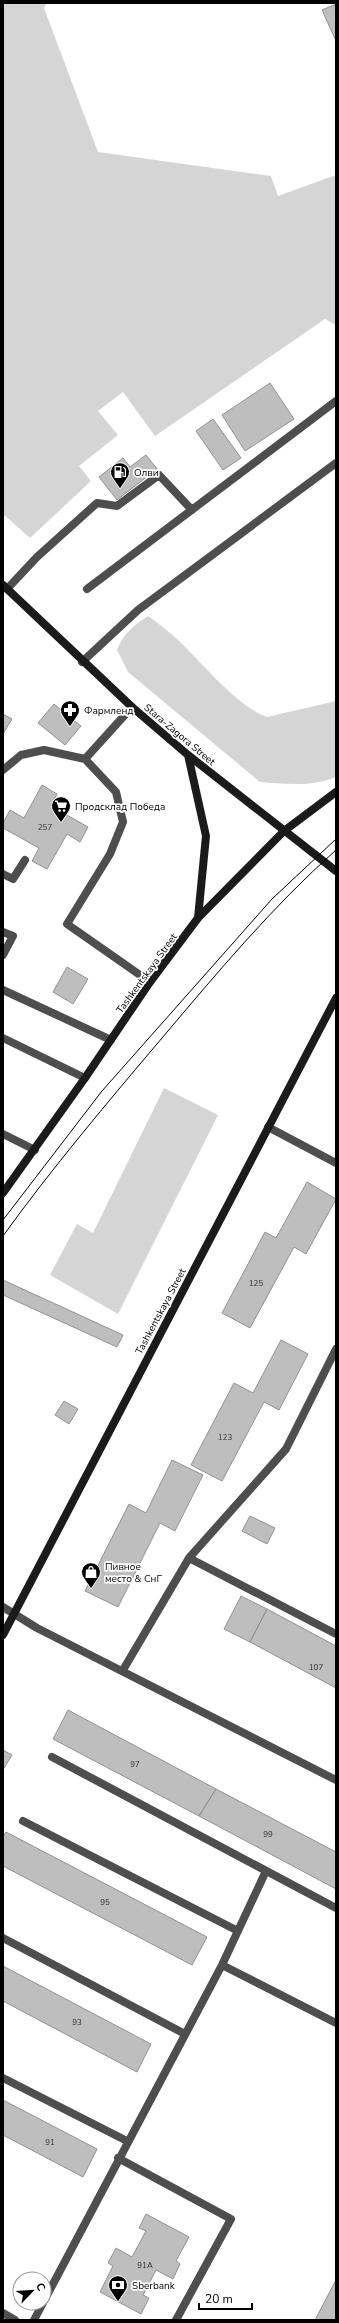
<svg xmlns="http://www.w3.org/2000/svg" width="339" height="2323" font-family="'Nunito Sans',sans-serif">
  <rect width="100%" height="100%" fill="#fff"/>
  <path fill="#d5d5d5" d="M 3,3 L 47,3 L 44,8 L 98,152 L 271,176 L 278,196 L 336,175 L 336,325 L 325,319 L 155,436 L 123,392 L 98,411 L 118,435 L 79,466 L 91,481 L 30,538 L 3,514 Z
    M 148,616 C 159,624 170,632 179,641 C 202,663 238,707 267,717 L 336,701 L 336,777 C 312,787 286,784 260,782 L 128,672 L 117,650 C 123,634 134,625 148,616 Z
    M 164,1088 L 218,1115 L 118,1314 L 50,1275 L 77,1224 L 93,1233 Z"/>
  <path fill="#bebebe" stroke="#929292" d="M 336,4 L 336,41 L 322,10 Z
    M 270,383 L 294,419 L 245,451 L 222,415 Z
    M 213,419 L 241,458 L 223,470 L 196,431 Z
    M 146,455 L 157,469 L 117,500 L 99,477 L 123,458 L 130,467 Z
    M 54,704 L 81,726 L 65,745 L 38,723 Z
    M 3,714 L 12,719 L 3,734 Z
    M 42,785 L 57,794 L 51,806 L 88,827 L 80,842 L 67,834 L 47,869 L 32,861 L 39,848 L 3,828 L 3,823 L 10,810 L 24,818 Z
    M 67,967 L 88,979 L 73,1004 L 53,992 Z
    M 307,1182 L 336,1199 L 306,1254 L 294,1247 L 250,1328 L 222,1313 L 265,1232 L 276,1238 Z
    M 3,1280 L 123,1335 L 117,1347 L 3,1295 Z
    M 281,1340 L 308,1354 L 279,1410 L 264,1402 L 222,1481 L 191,1465 L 234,1383 L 253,1393 Z
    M 64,1401 L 78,1409 L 69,1424 L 55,1415 Z
    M 172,1460 L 203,1475 L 175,1531 L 160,1523 L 118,1607 L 85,1591 L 129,1504 L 146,1513 Z
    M 250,1516 L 275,1528 L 267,1544 L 242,1531 Z
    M 241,1596 L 267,1609 L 250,1642 L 224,1629 Z
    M 267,1609 L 336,1646 L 336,1688 L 250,1642 Z
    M 68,1710 L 216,1789 L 199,1816 L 53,1739 Z
    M 3,1750 L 12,1755 L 3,1770 Z
    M 216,1789 L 336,1852 L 336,1889 L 199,1816 Z
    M 6,1832 L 207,1937 L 192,1965 L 3,1866 L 3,1837 Z
    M 3,1966 L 151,2044 L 137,2072 L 3,2001 Z
    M 3,2100 L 97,2149 L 83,2177 L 3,2135 Z
    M 146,2214 L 189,2237 L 176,2261 L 180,2264 L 173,2279 L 156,2270 L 143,2295 L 149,2298 L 141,2314 L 100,2292 L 113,2266 L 108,2263 L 116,2248 L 132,2257 L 146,2231 L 139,2228 Z
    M 336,2280 L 336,2320 L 315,2320 Z"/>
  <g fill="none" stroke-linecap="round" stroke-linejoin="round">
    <path stroke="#4e4e4e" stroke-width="8" d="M 7,589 L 37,557 L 97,503 L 117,506 L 159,475 L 192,510
      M 87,589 L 336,401
      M 132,707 L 85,759 L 116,792 L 123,822 L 110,854 L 67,924 L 150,982
      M 3,770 L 21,755 L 44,750 L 85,759
      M 3,874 L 13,879 L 25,860
      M 3,932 L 13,936 L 3,955
      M 3,990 L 111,1040
      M 3,1038 L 85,1078
      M 268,1127 L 336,1163
      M 3,1134 L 35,1150
      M 189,1558 L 336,1634
      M 123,1670 L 189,1558 L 286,1449 L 336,1349
      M 52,1757 L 336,1908
      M 23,1821 L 238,1931
      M 3,1938 L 185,2034
      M 222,1965 L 336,2023
      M 3,2078 L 127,2141
      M 118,2158 L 231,2219 L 176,2320
      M 44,2301 L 222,1965 L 266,1871
      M 3,2313 L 15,2320
      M 34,2320 L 43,2303"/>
    <path stroke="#4e4e4e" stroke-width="8" d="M 82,662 L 138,610 L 336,463
      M 3,1607 L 37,1628 L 336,1780"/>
    <path stroke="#1b1b1b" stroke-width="8" d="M 3,585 L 132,707 L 188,755 L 336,871
      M 188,755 L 206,836 L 198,918
      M 3,1193 L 85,1078 L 150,982 L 198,918 L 284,831 L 336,792
      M 3,1635 L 336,998"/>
    <path stroke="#000" stroke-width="1" d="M 3,1220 L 102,1091 L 272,899 L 336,839
      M 3,1236 C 52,1168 107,1103 162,1038 C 217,973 272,907 336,850"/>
  </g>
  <defs>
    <symbol id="fuel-pin" viewBox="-11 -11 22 30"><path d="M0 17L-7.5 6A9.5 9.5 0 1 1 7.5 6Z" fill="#000" stroke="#fff"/><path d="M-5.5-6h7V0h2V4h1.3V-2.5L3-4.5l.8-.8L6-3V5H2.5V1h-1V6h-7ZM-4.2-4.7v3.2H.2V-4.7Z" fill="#fff"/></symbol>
    <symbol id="pharmacy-pin" viewBox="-11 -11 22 30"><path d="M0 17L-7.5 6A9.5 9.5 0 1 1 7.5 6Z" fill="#000" stroke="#fff"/><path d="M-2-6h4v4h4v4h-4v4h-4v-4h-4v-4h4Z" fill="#fff"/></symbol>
    <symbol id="supermarket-pin" viewBox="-11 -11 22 30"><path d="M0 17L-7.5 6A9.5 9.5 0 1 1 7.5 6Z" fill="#000" stroke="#fff"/><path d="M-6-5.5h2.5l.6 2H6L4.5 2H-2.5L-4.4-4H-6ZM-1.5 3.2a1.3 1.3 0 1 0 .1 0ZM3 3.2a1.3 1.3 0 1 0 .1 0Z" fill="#fff"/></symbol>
    <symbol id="shop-pin" viewBox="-11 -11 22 30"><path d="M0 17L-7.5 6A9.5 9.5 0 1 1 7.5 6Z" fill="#000" stroke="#fff"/><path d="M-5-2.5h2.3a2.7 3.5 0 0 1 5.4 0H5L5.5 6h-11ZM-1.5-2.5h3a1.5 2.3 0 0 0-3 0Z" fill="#fff"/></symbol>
    <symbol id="bank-pin" viewBox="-11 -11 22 30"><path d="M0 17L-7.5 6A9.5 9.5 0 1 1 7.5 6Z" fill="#000" stroke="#fff"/><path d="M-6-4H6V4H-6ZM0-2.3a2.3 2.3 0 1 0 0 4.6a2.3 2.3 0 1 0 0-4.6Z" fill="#fff"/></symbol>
  </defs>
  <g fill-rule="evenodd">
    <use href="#fuel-pin" x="109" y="461" width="22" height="30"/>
    <use href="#pharmacy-pin" x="59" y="699" width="22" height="30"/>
    <use href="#supermarket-pin" x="50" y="795" width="22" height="30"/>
    <use href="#shop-pin" x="80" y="1561" width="22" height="30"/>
    <use href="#bank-pin" x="107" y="2274" width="22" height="30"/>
  </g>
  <g text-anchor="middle" stroke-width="3.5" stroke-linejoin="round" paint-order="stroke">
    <g font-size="8" fill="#303030">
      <text x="45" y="830">257</text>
      <text x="256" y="1286">125</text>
      <text x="225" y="1440">123</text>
      <text x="316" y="1670">107</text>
      <text x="135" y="1767">97</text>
      <text x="268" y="1837">99</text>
      <text x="105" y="1905">95</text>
      <text x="77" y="2025">93</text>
      <text x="50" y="2145">91</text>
      <text x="145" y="2268">91А</text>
    </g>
    <g font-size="10" fill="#000" stroke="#fff" text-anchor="start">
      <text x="134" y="476">Олви</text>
      <text x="84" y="714">Фармленд</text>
      <text x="75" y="810">Продсклад Победа</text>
      <text x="105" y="1570">Пивное<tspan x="105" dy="12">место &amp; СнГ</tspan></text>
      <text x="132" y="2289">Sberbank</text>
    </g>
    <g font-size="10" fill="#000" stroke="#fff">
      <text transform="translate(180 734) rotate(40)" y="4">Stara-Zagora Street</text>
      <text transform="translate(146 973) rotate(-54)" y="4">Tashkentskaya Street</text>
      <text transform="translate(160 1311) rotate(-62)" y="4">Tashkentskaya Street</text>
    </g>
  </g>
  <rect width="339" height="2323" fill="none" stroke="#000000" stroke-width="8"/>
  <g transform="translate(32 2291) rotate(65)"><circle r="19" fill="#ffffff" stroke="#999999"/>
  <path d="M0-3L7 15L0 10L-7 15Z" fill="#000000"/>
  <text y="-6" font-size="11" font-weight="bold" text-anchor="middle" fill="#000000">С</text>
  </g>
  <path d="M199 2303v6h53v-6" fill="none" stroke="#000000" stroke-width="2"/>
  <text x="205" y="2303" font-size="12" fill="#000000" stroke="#ffffff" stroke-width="3" paint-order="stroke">20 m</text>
</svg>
